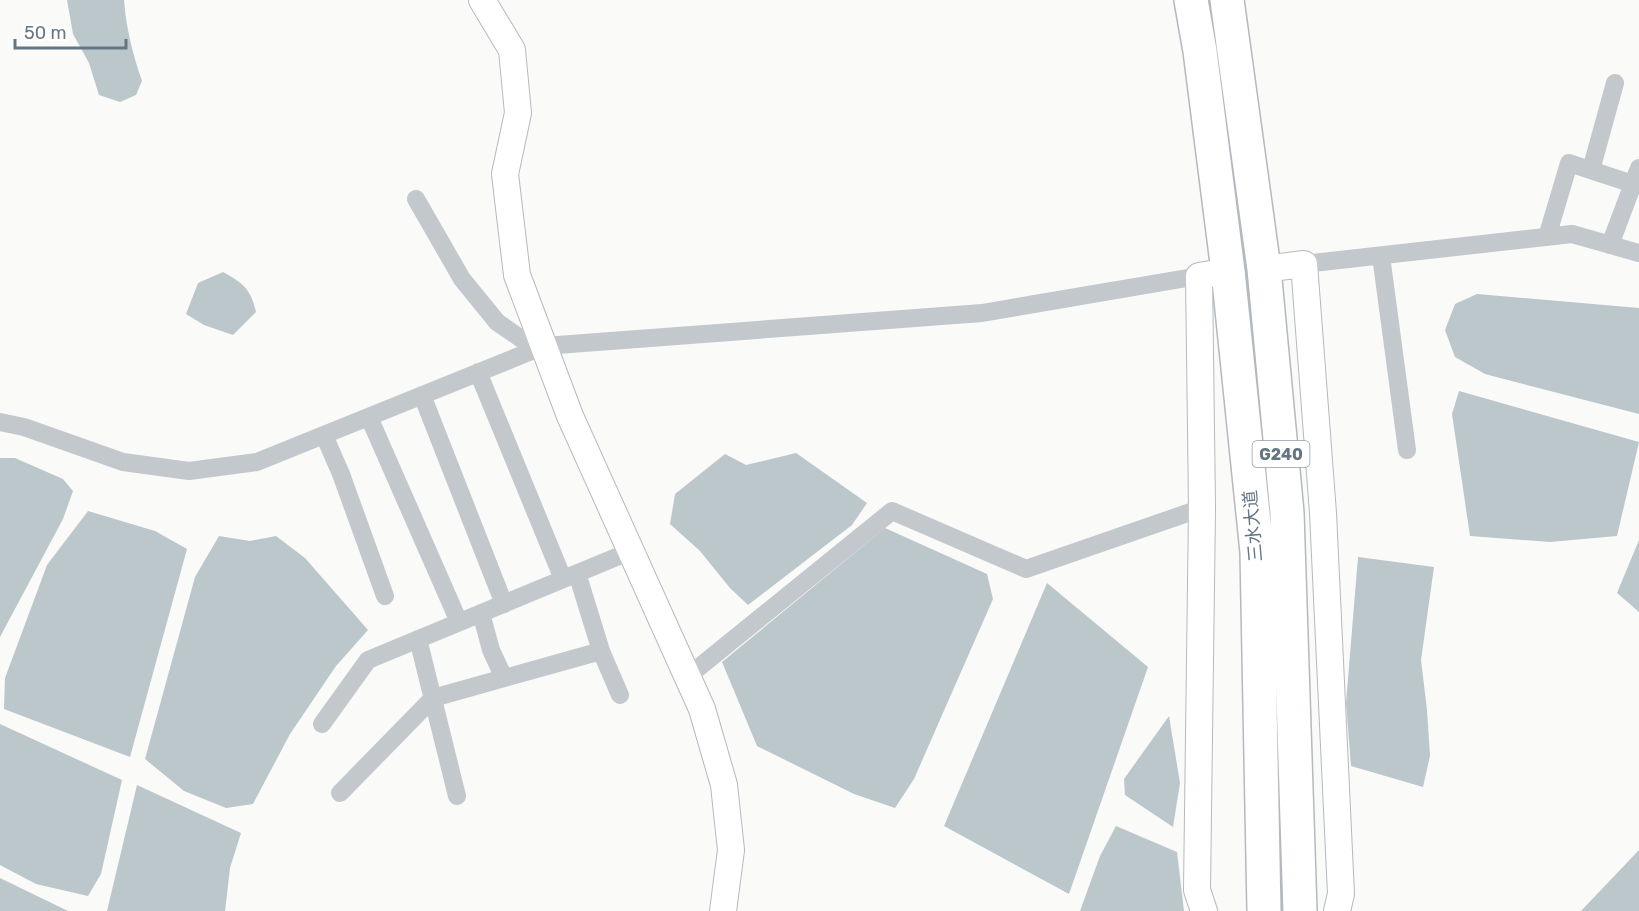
<svg xmlns="http://www.w3.org/2000/svg" width="1639" height="911" font-family="Rubik,'Noto Sans SC',sans-serif">
  <rect width="100%" height="100%" fill="#fafaf8"/>
  <path fill="#bbc7cb" d="M 67,0 L 124,0 C 126,28 133,55 142,81 L 136,95 L 120,102 L 99,95 L 89,63 L 73,34 Z
    M 223,272 C 243,283 251,289 256,312 L 233,335 L 204,325 L 186,314 L 198,283 Z
    M 1477,294 L 1639,308 L 1639,414 L 1485,374 L 1455,357 L 1445,330 L 1455,304 Z
    M 1459,391 L 1639,442 L 1617,536 L 1550,542 L 1470,536 L 1452,414 Z
    M 796,453 L 867,503 L 852,525 L 748,605 L 730,588 L 700,551 L 670,524 L 675,494 L 725,454 L 746,465 Z
    M 0,458 L 15,458 L 63,479 L 73,491 L 63,519 L 0,637 Z
    M 88,511 L 155,531 L 187,549 L 130,757 L 4,709 L 5,678 L 47,565 Z
    M 885,528 L 987,574 L 993,599 L 914,779 L 895,808 L 854,794 L 757,746 L 722,662 Z
    M 219,536 L 250,541 L 276,536 L 305,558 L 368,630 L 336,666 L 290,734 L 253,804 L 226,808 L 184,791 L 145,759 L 195,577 Z
    M 1639,540 L 1639,612 L 1617,593 Z
    M 1358,557 L 1434,567 L 1421,660 L 1427,710 L 1430,756 L 1423,787 L 1351,766 L 1346,703 Z
    M 1047,583 L 1148,667 L 1069,894 L 944,826 Z
    M 1169,716 L 1180,783 L 1173,827 L 1125,795 L 1124,779 Z
    M 0,724 L 122,780 L 101,874 L 88,896 L 36,884 L 0,865 Z
    M 137,785 L 241,833 L 230,868 L 225,911 L 107,911 Z
    M 1116,826 L 1177,852 L 1184,911 L 1080,911 L 1100,856 Z
    M 1639,850 L 1639,911 L 1581,911 Z
    M 0,878 L 68,911 L 0,911 Z"/>
  <g fill="none" stroke-linecap="round" stroke-linejoin="round">
    <defs>
      <path id="secondary" d="M 482,0 L 512,50 L 518,113 L 505,174 L 517,275 L 570,416 L 702,709 L 724,785 L 731,850 L 723,911
        M 1264,269 L 1304,264 L 1323,513 L 1341,894 L 1337,911
        M 1204,911 L 1197,890 L 1202,508 L 1199,276 L 1228,271"/>
      <path id="highway" d="M 1191,0 L 1200,51 L 1228,271 L 1257,552 L 1264,911
        M 1227,0 L 1264,269 L 1287,513 L 1300,911"/>
    </defs>
    <use href="#secondary" stroke="#b3babf" stroke-width="28"/>
    <use href="#highway" stroke="#b4b9bd" stroke-width="36"/>
    <path stroke="#c3c8cc" stroke-width="18" d="M 1591,170 L 1615,83
      M 416,199 L 462,279 L 497,322 L 536,349
      M 1547,237 L 1569,163 L 1639,186
      M 1610,245 L 1639,168
      M 1381,256 L 1407,450
      M 1304,264 L 1572,234 L 1639,253
      M 478,372 L 563,579
      M 422,395 L 504,604
      M 369,417 L 459,622
      M 0,422 L 24,427 L 123,462 L 189,471 L 257,462 L 544,346 L 982,313 L 1199,276
      M 324,435 L 341,474 L 385,596
      M 577,573 L 601,651 L 620,695
      M 481,613 L 491,650 L 504,678
      M 418,639 L 457,796
      M 687,677 L 892,511 L 1026,569 L 1202,508
      M 322,724 L 368,660 L 631,551
      M 340,793 L 433,698 L 601,651"/>
    <use href="#secondary" stroke="#fff" stroke-width="26"/>
    <use href="#highway" stroke="#fff" stroke-width="33"/>
  </g>
  <g text-anchor="middle" stroke-width="6" stroke-linejoin="round" paint-order="stroke">
    <rect fill="#fff" stroke="#939fa8" stroke-width="1.5" x="1252.5" y="441" width="57" height="26" rx="4.5"/>
    <g font-size="16" font-weight="bold" fill="#657683">
      <text x="1281" y="460">G240</text>
    </g>
    <g font-size="18" fill="#657683" stroke="#fff">
      <text transform="translate(1253 526) rotate(-95)" y="6">三水大道</text>
    </g>
  </g>
  <path d="M15 39v9h111v-9" fill="none" stroke="#657683" stroke-width="3"/>
  <text x="24" y="39" font-size="18" fill="#657683" stroke="#ffffff" stroke-width="4.5" paint-order="stroke">50 m</text>
</svg>
